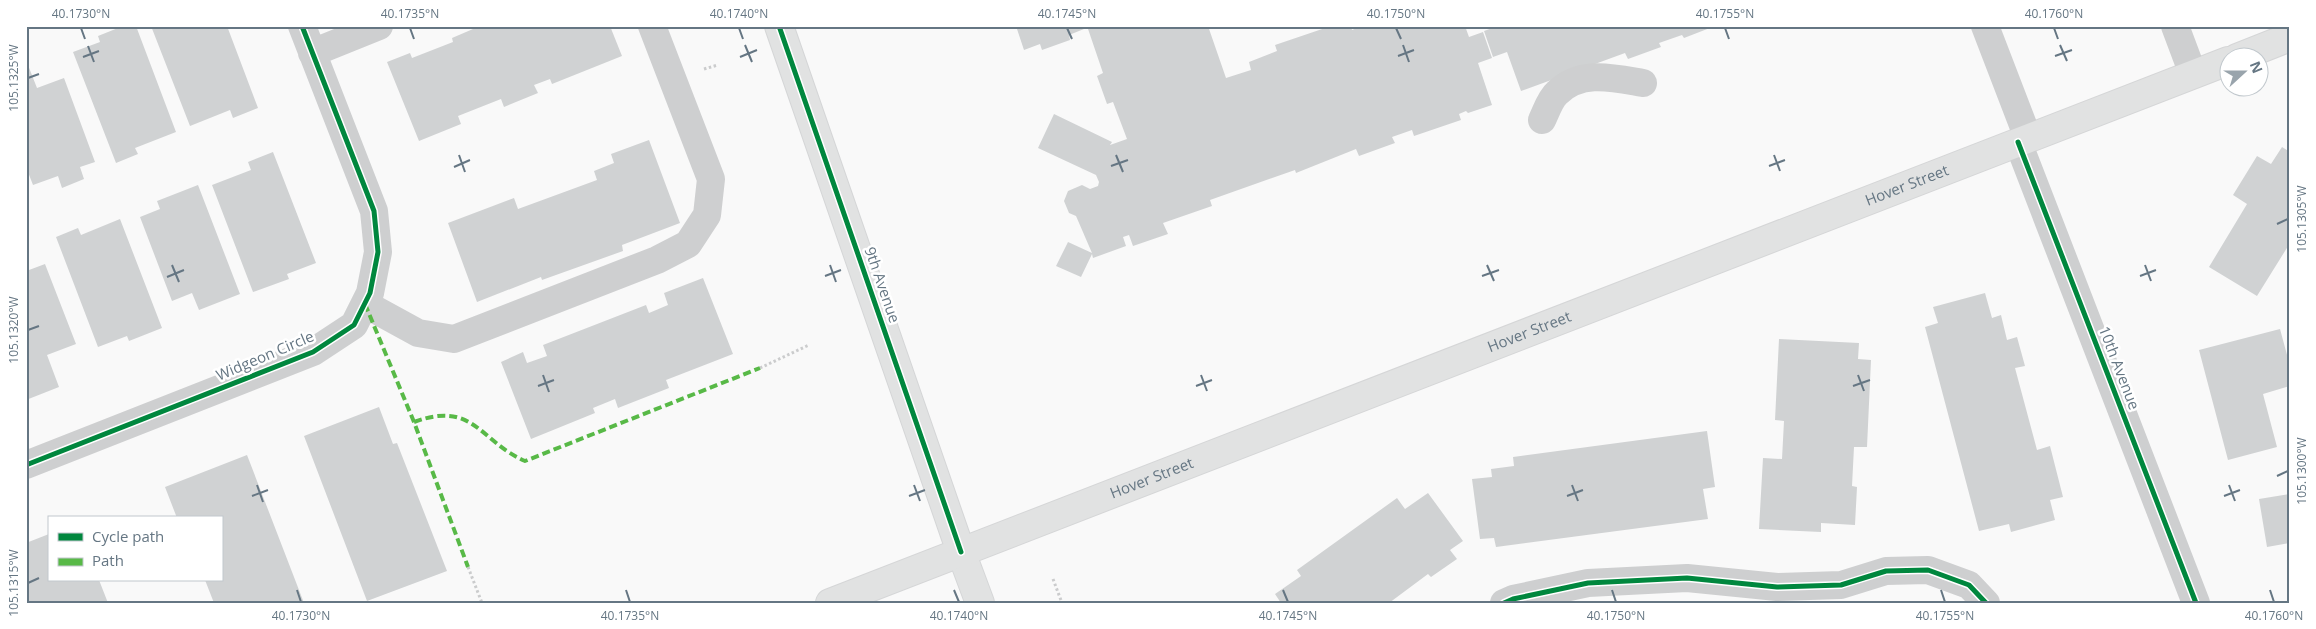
<svg xmlns="http://www.w3.org/2000/svg" width="2316" height="629" font-family="'Open Sans',sans-serif">
  <rect width="100%" height="100%" fill="#f9f9f9"/>
  <path fill="#d0d2d3" d="M 123,26 L 136,26 L 176,132 L 135,148 L 138,154 L 116,163 L 73,52 L 100,42 L 98,36 Z
    M 151,26 L 227,26 L 258,108 L 233,118 L 230,110 L 190,126 Z
    M 480,26 L 610,26 L 622,56 L 552,84 L 550,79 L 534,85 L 538,93 L 504,107 L 501,99 L 458,116 L 461,124 L 419,141 L 387,62 L 410,53 L 412,58 L 453,42 L 452,38 Z
    M 1016,26 L 1083,26 L 1084,29 L 1069,35 L 1070,40 L 1042,50 L 1040,44 L 1024,50 Z
    M 1087,26 L 1208,26 L 1226,78 L 1251,70 L 1249,62 L 1277,51 L 1275,45 L 1331,26 L 1351,26 L 1352,30 L 1362,26 L 1465,26 L 1469,37 L 1483,32 L 1492,58 L 1478,63 L 1492,105 L 1468,113 L 1466,111 L 1459,114 L 1461,120 L 1414,136 L 1412,130 L 1392,137 L 1395,143 L 1359,156 L 1356,149 L 1296,173 L 1295,170 L 1210,200 L 1212,206 L 1163,223 L 1168,234 L 1133,246 L 1129,235 L 1123,237 L 1126,246 L 1093,258 L 1092,254 L 1081,277 L 1056,266 L 1068,242 L 1092,253 L 1076,216 L 1069,213 L 1064,201 L 1068,191 L 1082,185 L 1090,189 L 1098,186 L 1099,182 L 1096,175 L 1038,148 L 1054,114 L 1112,142 L 1110,145 L 1127,139 L 1113,102 L 1107,104 L 1097,76 L 1103,73 Z
    M 1498,26 L 1715,26 L 1684,38 L 1682,35 L 1659,43 L 1661,47 L 1628,59 L 1625,53 L 1521,91 L 1507,52 L 1493,57 L 1484,31 Z
    M 26,60 L 37,88 L 64,78 L 95,162 L 80,167 L 84,179 L 62,188 L 58,176 L 33,185 L 26,167 Z
    M 649,140 L 680,223 L 622,245 L 623,251 L 542,280 L 541,277 L 477,302 L 448,223 L 514,198 L 518,209 L 597,180 L 594,171 L 614,163 L 611,154 Z
    M 2282,147 L 2290,152 L 2290,243 L 2257,296 L 2209,267 L 2247,204 L 2233,195 L 2257,156 L 2271,164 Z
    M 273,152 L 316,263 L 287,274 L 289,279 L 253,292 L 212,185 L 251,170 L 248,162 Z
    M 198,185 L 240,294 L 199,310 L 192,293 L 172,301 L 140,217 L 160,209 L 157,201 Z
    M 120,219 L 162,328 L 129,341 L 127,336 L 98,347 L 56,237 L 78,228 L 81,235 Z
    M 26,262 L 29,270 L 45,264 L 76,344 L 47,355 L 59,387 L 26,400 Z
    M 703,278 L 733,354 L 666,380 L 669,388 L 618,408 L 615,399 L 593,408 L 595,413 L 531,439 L 501,362 L 523,352 L 527,363 L 547,356 L 543,345 L 646,305 L 649,313 L 668,305 L 664,293 Z
    M 1985,293 L 1992,318 L 2001,315 L 2007,340 L 2017,337 L 2025,366 L 2015,368 L 2037,450 L 2050,446 L 2063,497 L 2050,500 L 2055,520 L 2011,532 L 2009,524 L 1979,531 L 1925,327 L 1938,323 L 1933,307 Z
    M 2280,329 L 2290,366 L 2290,386 L 2263,394 L 2277,447 L 2228,460 L 2199,350 Z
    M 1779,339 L 1859,343 L 1858,359 L 1871,360 L 1867,447 L 1854,447 L 1852,486 L 1857,487 L 1855,525 L 1821,523 L 1821,532 L 1759,529 L 1763,458 L 1782,459 L 1784,421 L 1775,420 Z
    M 379,407 L 393,444 L 397,443 L 447,571 L 367,601 L 304,436 Z
    M 1707,431 L 1715,487 L 1703,489 L 1708,519 L 1496,547 L 1494,538 L 1480,539 L 1472,479 L 1492,477 L 1491,469 L 1514,466 L 1513,457 Z
    M 247,455 L 304,603 L 214,603 L 205,580 L 221,580 L 221,518 L 177,518 L 165,487 Z
    M 1428,493 L 1463,541 L 1450,550 L 1457,559 L 1431,577 L 1428,574 L 1389,603 L 1281,603 L 1275,594 L 1301,576 L 1297,570 L 1397,498 L 1405,509 Z
    M 2290,494 L 2290,543 L 2267,547 L 2259,499 Z
    M 49,534 L 49,580 L 99,580 L 108,603 L 26,603 L 26,543 Z"/>
  <g fill="none" stroke-linecap="round" stroke-linejoin="round">
    <defs>
      <g id="major">
        <path d="M 779,26 L 961,552 L 980,603"/>
        <path d="M 2237,58 L 2290,37"/>
        <path id="s1" d="M 830,603 L 2228,61"/>
      </g>
    </defs>
    <use href="#major" stroke="#d5d6d7" stroke-width="30"/>
    <path stroke="#cbcccd" stroke-width="3" stroke-dasharray="2.5 2.5" stroke-linecap="butt" d="M 704,69 L 718,65
      M 760,368 L 809,345
      M 468,567 L 482,603
      M 1053,579 L 1062,603"/>
    <path stroke="#cecfd0" stroke-width="28" d="M 1985,26 L 2028,138
      M 2175,26 L 2193,74
      M 312,53 L 379,26
      M 1542,120 C 1546,112 1550,99 1557,93 C 1581,69 1614,78 1643,83
      M 2018,142 L 2196,603
      M 365,304 L 418,333 L 454,339 L 657,260 L 688,244 L 707,215 L 711,179 L 652,26
      M 26,465 L 313,352 L 354,325 L 370,293 L 378,252 L 374,211 L 302,26
      M 1504,603 L 1513,599 L 1588,583 L 1687,578 L 1777,587 L 1841,585 L 1886,571 L 1928,570 L 1969,585 L 1986,603"/>
    <use href="#major" stroke="#e1e2e2" stroke-width="28"/>
    <path stroke="#58b947" stroke-width="4" stroke-dasharray="8 4" stroke-linecap="butt" d="M 365,304 L 414,422 L 468,567
      M 414,422 C 474,400 479,441 525,461 L 760,368"/>
    <defs>
      <path id="cycleway" d="M 779,26 L 961,552
        M 2018,142 L 2196,603
        M 26,465 L 313,352 L 354,325 L 370,293 L 378,252 L 374,211 L 302,26
        M 1504,603 L 1513,599 L 1588,583 L 1687,578 L 1777,587 L 1841,585 L 1886,571 L 1928,570 L 1969,585 L 1986,603"/>
    </defs>
    <use href="#cycleway" stroke="#fff" stroke-width="8"/>
    <use href="#cycleway" stroke="#00873e" stroke-width="5"/>
  </g>
  <path fill="none" stroke="#657683" stroke-width="2" d="M 81,28 L 85,39M 410,28 L 414,39M 739,28 L 743,39M 1067,28 L 1072,39M 1396,28 L 1401,39M 1725,28 L 1729,39M 2054,28 L 2058,39M 745,45 L 752,62M 1403,45 L 1409,62M 2060,45 L 2067,61M 88,46 L 94,62M 1398,56 L 1414,50M 2055,56 L 2072,50M 83,57 L 99,51M 740,57 L 757,50M 28,78 L 39,74M 459,155 L 465,172M 1116,155 L 1123,172M 1774,155 L 1780,171M 1111,166 L 1128,160M 1769,166 L 1785,160M 454,167 L 470,160M 2277,224 L 2288,219M 172,265 L 179,282M 830,265 L 836,282M 1487,265 L 1494,281M 2145,265 L 2151,281M 825,276 L 841,270M 1482,276 L 1499,270M 2140,276 L 2156,270M 167,277 L 184,270M 28,330 L 39,326M 543,375 L 549,392M 1201,375 L 1207,391M 1858,375 L 1864,391M 538,386 L 554,380M 1196,386 L 1212,380M 1853,386 L 1870,380M 2277,476 L 2288,471M 257,485 L 263,502M 914,485 L 920,501M 1572,485 L 1578,501M 2229,485 L 2235,501M 252,496 L 268,490M 909,496 L 925,490M 1567,496 L 1583,490M 2224,496 L 2240,490M 28,583 L 39,578M 297,590 L 301,602M 626,590 L 630,602M 954,590 L 959,602M 1283,590 L 1288,602M 1612,590 L 1616,602M 1941,590 L 1945,602M 2270,590 L 2274,602"/>
  <g text-anchor="middle" stroke-width="5" stroke-linejoin="round" paint-order="stroke">
    <g font-size="15" fill="#657683" stroke="#fff">
      <text dy="5" stroke="none"><textPath href="#s1" startOffset="1155">Hover Street</textPath></text>
      <text transform="translate(882 285) rotate(71)" y="5">9th Avenue</text>
      <text dy="5" stroke="none"><textPath href="#s1" startOffset="750">Hover Street</textPath></text>
      <text transform="translate(265 356) rotate(-23)" y="5">Widgeon Circle</text>
      <text transform="translate(2119 368) rotate(69)" y="5">10th Avenue</text>
      <text dy="5" stroke="none"><textPath href="#s1" startOffset="345">Hover Street</textPath></text>
    </g>
  </g>
  <rect width="2316" height="629" fill="none" stroke="#ffffff" stroke-width="55"/>
  <rect x="48" y="516" width="175" height="65" fill="#ffffff" stroke="#c1c8cd"/>
  <rect x="58" y="533" width="25" height="8" fill="#00873e" stroke="#c1c8cd"/>
  <text x="92" y="542" font-size="15" fill="#657683">Cycle path</text>
  <rect x="58" y="558" width="25" height="8" fill="#58b947" stroke="#c1c8cd"/>
  <text x="92" y="566" font-size="15" fill="#657683">Path</text>
  <g transform="translate(2244 72) rotate(69)"><circle r="24" fill="#ffffff" stroke="#c1c8cd"/>
  <path d="M0-4L9 19L0 12L-9 19Z" fill="#99a4ac"/>
  <text y="-8" font-size="14" font-weight="bold" text-anchor="middle" fill="#657683">N</text>
  </g>
  <rect x="28" y="28" width="2260" height="574" fill="none" stroke="#657683" stroke-width="2"/>
  <g font-size="12" text-anchor="middle" fill="#657683">
    <text x="81" y="18">40.1730°N</text>
    <text x="410" y="18">40.1735°N</text>
    <text x="739" y="18">40.1740°N</text>
    <text x="1067" y="18">40.1745°N</text>
    <text x="1396" y="18">40.1750°N</text>
    <text x="1725" y="18">40.1755°N</text>
    <text x="2054" y="18">40.1760°N</text>
    <text transform="translate(14 78) rotate(-90)" y="4">105.1325°W</text>
    <text transform="translate(2302 219) rotate(-90)" y="4">105.1305°W</text>
    <text transform="translate(14 330) rotate(-90)" y="4">105.1320°W</text>
    <text transform="translate(2302 471) rotate(-90)" y="4">105.1300°W</text>
    <text transform="translate(14 583) rotate(-90)" y="4">105.1315°W</text>
    <text x="301" y="620">40.1730°N</text>
    <text x="630" y="620">40.1735°N</text>
    <text x="959" y="620">40.1740°N</text>
    <text x="1288" y="620">40.1745°N</text>
    <text x="1616" y="620">40.1750°N</text>
    <text x="1945" y="620">40.1755°N</text>
    <text x="2274" y="620">40.1760°N</text>
  </g>
</svg>
